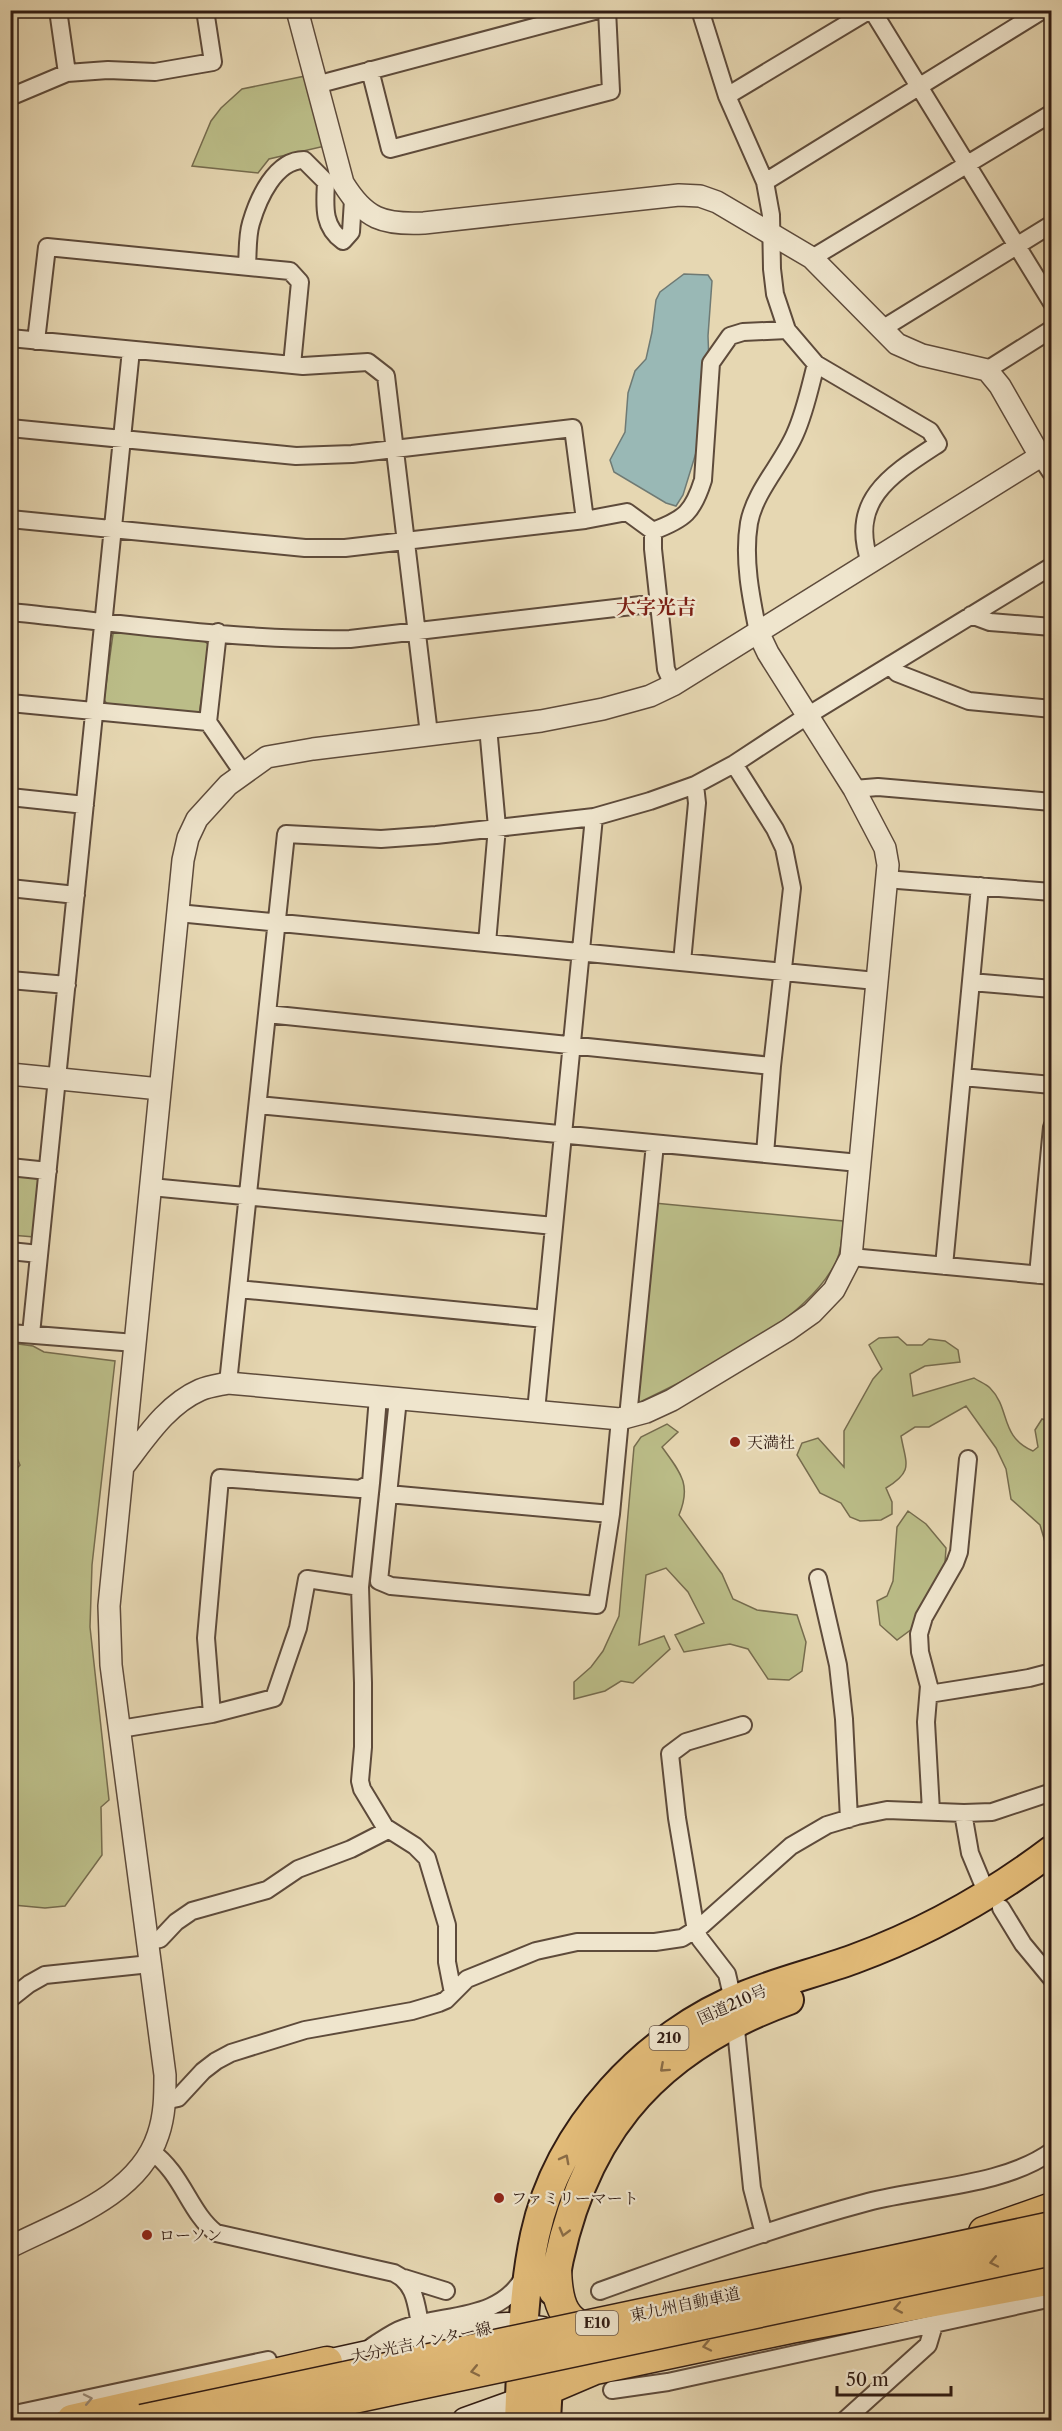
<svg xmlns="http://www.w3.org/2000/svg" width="1062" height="2431" font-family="'Libre Caslon Text','Noto Serif JP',serif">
  <rect width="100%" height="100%" fill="#e6d7b2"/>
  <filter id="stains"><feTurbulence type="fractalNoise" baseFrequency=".00333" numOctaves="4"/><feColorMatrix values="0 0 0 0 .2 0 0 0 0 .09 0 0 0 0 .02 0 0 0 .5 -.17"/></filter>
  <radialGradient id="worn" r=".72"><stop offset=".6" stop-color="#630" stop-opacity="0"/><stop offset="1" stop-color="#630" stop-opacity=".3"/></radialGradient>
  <path fill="#bbbd88" stroke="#766c4e" stroke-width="1.5" d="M 320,73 L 338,143 L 269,159 L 258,173 L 192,166 L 211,121 L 221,108 L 242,89 Z
    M 117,629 L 203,640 L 209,645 L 199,715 L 109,706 L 104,700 L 113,634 Z
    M 10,1167 L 54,1171 L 46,1238 L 11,1235 Z
    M 654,1203 L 843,1221 C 842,1235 842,1249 836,1262 C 805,1324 700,1373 640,1402 L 635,1396 Z
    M 898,1337 L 907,1345 L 922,1345 L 929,1339 L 945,1341 L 958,1350 L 960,1362 L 925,1366 L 910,1374 L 913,1396 L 974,1378 C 978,1381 986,1384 990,1388 C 1011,1409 999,1436 1033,1451 L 1038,1447 L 1035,1430 L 1042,1419 L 1051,1422 L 1051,1562 L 1040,1525 L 1011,1499 L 1006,1469 L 996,1448 L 966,1406 L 929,1427 L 915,1427 L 901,1436 C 906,1464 914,1471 886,1488 L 892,1502 L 892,1514 L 881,1520 L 860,1521 L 850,1517 L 841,1503 L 820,1493 L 797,1455 L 802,1443 L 818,1438 L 844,1467 L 844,1431 L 873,1379 L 882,1369 L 869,1345 L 879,1338 Z
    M 11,1343 L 33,1346 L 44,1352 L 115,1361 L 92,1565 L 90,1627 L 109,1800 L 101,1807 L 102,1855 L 65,1906 L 45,1908 L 13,1905 L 11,1902 L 10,1471 L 13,1473 L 20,1465 L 11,1444 Z
    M 667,1424 L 678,1432 L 662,1447 C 680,1472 692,1484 679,1515 L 722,1574 L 733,1599 L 757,1610 L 797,1615 L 806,1642 L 802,1671 L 789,1680 L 768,1679 L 748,1649 L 730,1644 L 684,1652 L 675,1635 L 704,1623 L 688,1592 L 666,1568 L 646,1575 L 639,1645 L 664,1636 L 670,1649 L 633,1683 L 621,1681 L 605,1691 L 574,1699 L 574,1682 L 591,1667 L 603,1651 L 619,1616 L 634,1447 L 641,1437 Z
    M 908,1511 L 926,1524 L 946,1548 L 944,1578 L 924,1620 L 897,1640 L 880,1625 L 877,1601 L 887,1596 L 893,1581 L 897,1527 Z"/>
  <path fill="#99b8b5" stroke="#6f7a74" stroke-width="1.5" d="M 684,274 L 708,275 L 712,281 L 708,336 L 710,390 L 699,443 L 683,495 L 676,506 L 666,503 L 614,472 L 610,460 L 625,432 L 628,393 L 635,371 L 646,359 L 652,332 L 656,300 L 660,292 Z"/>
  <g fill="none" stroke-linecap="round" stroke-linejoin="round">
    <defs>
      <path id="minor" d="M 58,10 L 67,73
        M 700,10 L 727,96 L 765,182 L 771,215 L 772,269 L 775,294 L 787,330 L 816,364 L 930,431 L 938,444 C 892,474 848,500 870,562
        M 872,10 L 1052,303
        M 370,70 L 390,149 L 611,91 L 607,10
        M 316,85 L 598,10
        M 727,96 L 870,10
        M 10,97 L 67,73 L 108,70 L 155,72 L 213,62 L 205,10
        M 765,182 L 1043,10
        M 812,258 L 1052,113
        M 247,265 C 248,252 247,236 251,223 C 258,199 275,160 304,160 L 326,182 C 325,205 322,226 343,241 L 351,232 L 353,200
        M 882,329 L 1052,224
        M 10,338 L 303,366 L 368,362 L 386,376 L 429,734
        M 36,341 L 47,247 L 290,271 L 300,282 L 292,365
        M 987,370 L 1052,329
        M 10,428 L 296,456 L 352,454 L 573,428 L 585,520
        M 1040,456 L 1052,474
        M 10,519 L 305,548 L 345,548 L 585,520 L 627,512 L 653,531 L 653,549 L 666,669 L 673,685
        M 653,531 C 685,519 693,512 703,480 L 711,363 L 730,336 L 743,332 L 787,330
        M 10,612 C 122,623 239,641 350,639 L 658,603
        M 971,615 L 990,622 L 1052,627
        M 218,632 L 208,722 L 243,773
        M 758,632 C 751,598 743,559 749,523 C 755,491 782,464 795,434 C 805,412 810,387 816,364
        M 890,665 L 897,673 L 969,701 L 1052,709
        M 10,703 L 208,722
        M 734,764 L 775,829 L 784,848 L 792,888 L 772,1066 L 765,1154
        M 854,789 L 878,787 L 1052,802
        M 10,797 L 85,805
        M 885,879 L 1052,892
        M 10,888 L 76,895
        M 178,913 L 876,981
        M 487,943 L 497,827 L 488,727
        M 682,962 L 697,803 L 695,785
        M 10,980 L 67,985
        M 971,982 L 1052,989
        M 267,1014 L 772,1066
        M 962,1077 L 1052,1085
        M 258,1105 L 859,1163
        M 10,1167 L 48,1171
        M 151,1187 L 554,1226
        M 10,1251 L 39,1254
        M 851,1257 L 1052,1276
        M 944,1266 L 980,886
        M 1038,1275 L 1052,1127
        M 238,1289 L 545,1319
        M 10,1333 L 135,1343
        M 31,1334 L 131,350
        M 228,1383 L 286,834 L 381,839 L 436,835 L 594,817 L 650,801 L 695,785 L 734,764 L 807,716 L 1052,566
        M 398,1399 L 379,1581 L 391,1586 L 597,1605 L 611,1514 L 620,1419
        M 536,1411 L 594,817
        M 628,1417 L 655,1144
        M 371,1483 L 360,1587 L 363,1683 L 363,1747 L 360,1781 L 362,1789 L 385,1827 L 415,1846 L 427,1858 L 447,1925 L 447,1962 L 453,1993
        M 388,1494 L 611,1514
        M 818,1578 L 838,1665 L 844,1719 L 849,1819
        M 929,1694 L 1029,1678 L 1052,1672
        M 212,1714 L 206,1638 L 220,1478 L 360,1489 L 371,1483 L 378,1397
        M 743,1725 L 686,1742 L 670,1754 L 677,1818 L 696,1931 L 700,1939 L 727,1974 L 733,2000 L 752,2188 L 764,2234
        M 120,1729 L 212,1714 L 274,1698 L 298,1628 L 307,1579 L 360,1587
        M 931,1811 L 926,1722 L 929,1686 L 920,1652 L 919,1634 L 924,1617 L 955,1563 L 959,1552 L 968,1459
        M 963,1813 L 970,1853 L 987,1894
        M 1001,1908 L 1023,1944 L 1052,1979
        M 148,1941 L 160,1939 L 176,1922 L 192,1911 L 267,1890 L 298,1869 L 351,1849 L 388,1830
        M 10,1999 L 29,1984 L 45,1975 L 150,1964
        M 164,2101 L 178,2098 L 203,2071 L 216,2061 L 231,2053 L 305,2030 L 412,2011 L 439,2003 L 446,2000 L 467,1979 L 536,1951 L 577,1942 L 655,1942 L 682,1938 L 700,1927 L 791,1846 L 827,1825 L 857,1816 L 887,1810 L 964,1813 L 992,1812 L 1052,1792
        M 151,2151 C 183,2174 189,2212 216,2233 L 394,2273 C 415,2283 416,2303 420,2324
        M 404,2278 L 446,2291
        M 600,2291 C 689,2259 778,2226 868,2202 C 925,2187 1004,2186 1052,2151
        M 371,2347 C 381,2341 392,2332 404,2328 C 446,2313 501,2321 525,2275
        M 612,2390 L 668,2382 L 1052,2298
        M 10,2415 L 268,2360
        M 845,2420 L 928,2345 L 934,2325"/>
      <path id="tertiary" d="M 297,10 L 343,183 C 365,219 383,225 424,223 L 679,195 L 700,196 L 717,202 L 812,258 L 897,344 L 922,355 L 987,370 L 1000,386 L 1040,456
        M 10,1074 L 160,1089
        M 123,1467 C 145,1439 166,1405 200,1390 C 209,1386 219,1385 228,1383 L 620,1419 L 646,1412 L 672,1400 L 788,1330 L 812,1313 L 834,1290 L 851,1257 L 888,865 L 885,848 L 854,789 L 768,653 L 758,632
        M 10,2247 C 63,2220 138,2196 158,2135 C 165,2115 165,2095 165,2075 L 111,1665 L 109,1606 L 183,860 L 188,838 L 197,819 L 228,785 L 267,757 L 313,749 L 541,721 L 603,709 L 650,696 L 673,685 L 1052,449"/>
      <path id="secondary" d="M 327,2362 L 491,2326 L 507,2325 L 542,2329
        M 465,2420 L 535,2395"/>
      <path id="trunk" d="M 553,2291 C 576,2142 648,2051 789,2000
        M 519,2420 C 522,2359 522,2296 535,2235 C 558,2129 646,2034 746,1995 C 781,1981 818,1972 854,1959 C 925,1933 991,1896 1052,1850
        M 546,2420 L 549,2367"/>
      <path id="motorway" d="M 984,2232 L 1052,2208
        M 556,2268 C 557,2306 563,2325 602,2334
        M 548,2389 L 595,2369 L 790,2328 L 1052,2279
        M 72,2420 L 327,2362"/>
    </defs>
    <use href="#minor" stroke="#5e4b3b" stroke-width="20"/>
    <use href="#tertiary" stroke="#5e4b3b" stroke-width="24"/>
    <use href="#secondary" stroke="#311c13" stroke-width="27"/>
    <use href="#trunk" stroke="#311c13" stroke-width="32"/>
    <use href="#motorway" stroke="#311c13" stroke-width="33"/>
    <use href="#minor" stroke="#efe5cd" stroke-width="16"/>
    <use href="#tertiary" stroke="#efe5cd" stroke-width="21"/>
    <use href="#secondary" stroke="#efe5cd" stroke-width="24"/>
    <use href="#trunk" stroke="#e3bc79" stroke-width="28"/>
    <use href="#motorway" stroke="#e3bc79" stroke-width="30"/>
    <defs>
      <path id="motorway-bridge" d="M 142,2420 L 1052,2227
        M 250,2420 L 1052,2250"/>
    </defs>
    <use href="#motorway-bridge" stroke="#311c13" stroke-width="33" stroke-linecap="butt"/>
    <use href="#motorway-bridge" stroke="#e3bc79" stroke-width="30"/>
  </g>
  <defs><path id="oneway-chevron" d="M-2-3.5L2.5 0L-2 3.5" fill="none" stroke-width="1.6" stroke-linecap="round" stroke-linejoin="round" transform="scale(1.5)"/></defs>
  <g stroke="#8a6c46">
    <use href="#oneway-chevron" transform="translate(664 2068) rotate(138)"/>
    <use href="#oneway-chevron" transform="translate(565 2159) rotate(-62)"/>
    <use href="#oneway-chevron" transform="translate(564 2232) rotate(105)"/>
    <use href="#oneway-chevron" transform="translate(994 2262) rotate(168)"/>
    <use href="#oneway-chevron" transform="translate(898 2308) rotate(169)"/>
    <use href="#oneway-chevron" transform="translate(707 2346) rotate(168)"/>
    <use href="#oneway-chevron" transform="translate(475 2371) rotate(168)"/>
  </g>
  <use stroke="#9a8b79" href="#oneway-chevron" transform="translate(88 2399) rotate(-12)"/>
  <g fill="#8f2418" stroke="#efe5cd" stroke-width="2">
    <circle cx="735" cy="1442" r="6"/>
    <circle cx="499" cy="2198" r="6"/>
    <circle cx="147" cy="2235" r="6"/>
  </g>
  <g text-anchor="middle" stroke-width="4.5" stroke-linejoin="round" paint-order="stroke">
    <g fill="#efe5cd" stroke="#6a584b" stroke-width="1.5">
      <rect x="649.5" y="2026" width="39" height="24" rx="4.5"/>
      <rect x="576" y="2311" width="42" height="24" rx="4.5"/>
    </g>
    <g font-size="15" font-weight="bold" fill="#311c13">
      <text x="669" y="2043">210</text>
      <text x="597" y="2328">E10</text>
    </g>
    <g font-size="16" fill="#311c13" stroke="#efe5cd" text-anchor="start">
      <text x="747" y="1448">天満社</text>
      <text x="511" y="2204">ファミリーマート</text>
      <text x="159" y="2241">ローソン</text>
    </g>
    <g font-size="16" fill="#311c13" stroke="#efe5cd">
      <text transform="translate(732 2004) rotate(-24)" y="6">国道210号</text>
      <text transform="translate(685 2304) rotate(-12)" y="6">東九州自動車道</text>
      <text transform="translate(421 2342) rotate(-12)" y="6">大分光吉インター線</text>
    </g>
    <g font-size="20" font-weight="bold" fill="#7a1f14" stroke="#efe5cd">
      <text x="656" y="614">大字光吉</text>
    </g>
  </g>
  <rect width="1062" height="2431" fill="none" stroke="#e6d7b2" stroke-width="36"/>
  <rect x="12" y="12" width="1038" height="2407" fill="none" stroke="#311c13" stroke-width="3"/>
  <rect x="18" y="18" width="1026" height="2395" fill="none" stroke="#311c13" stroke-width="1.5"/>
  <path d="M837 2386v9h114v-9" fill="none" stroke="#311c13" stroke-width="3"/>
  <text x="846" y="2386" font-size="18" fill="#311c13" stroke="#efe5cd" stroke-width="4.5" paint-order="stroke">50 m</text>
  <rect width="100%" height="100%" filter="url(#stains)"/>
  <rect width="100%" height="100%" fill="url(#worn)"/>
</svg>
